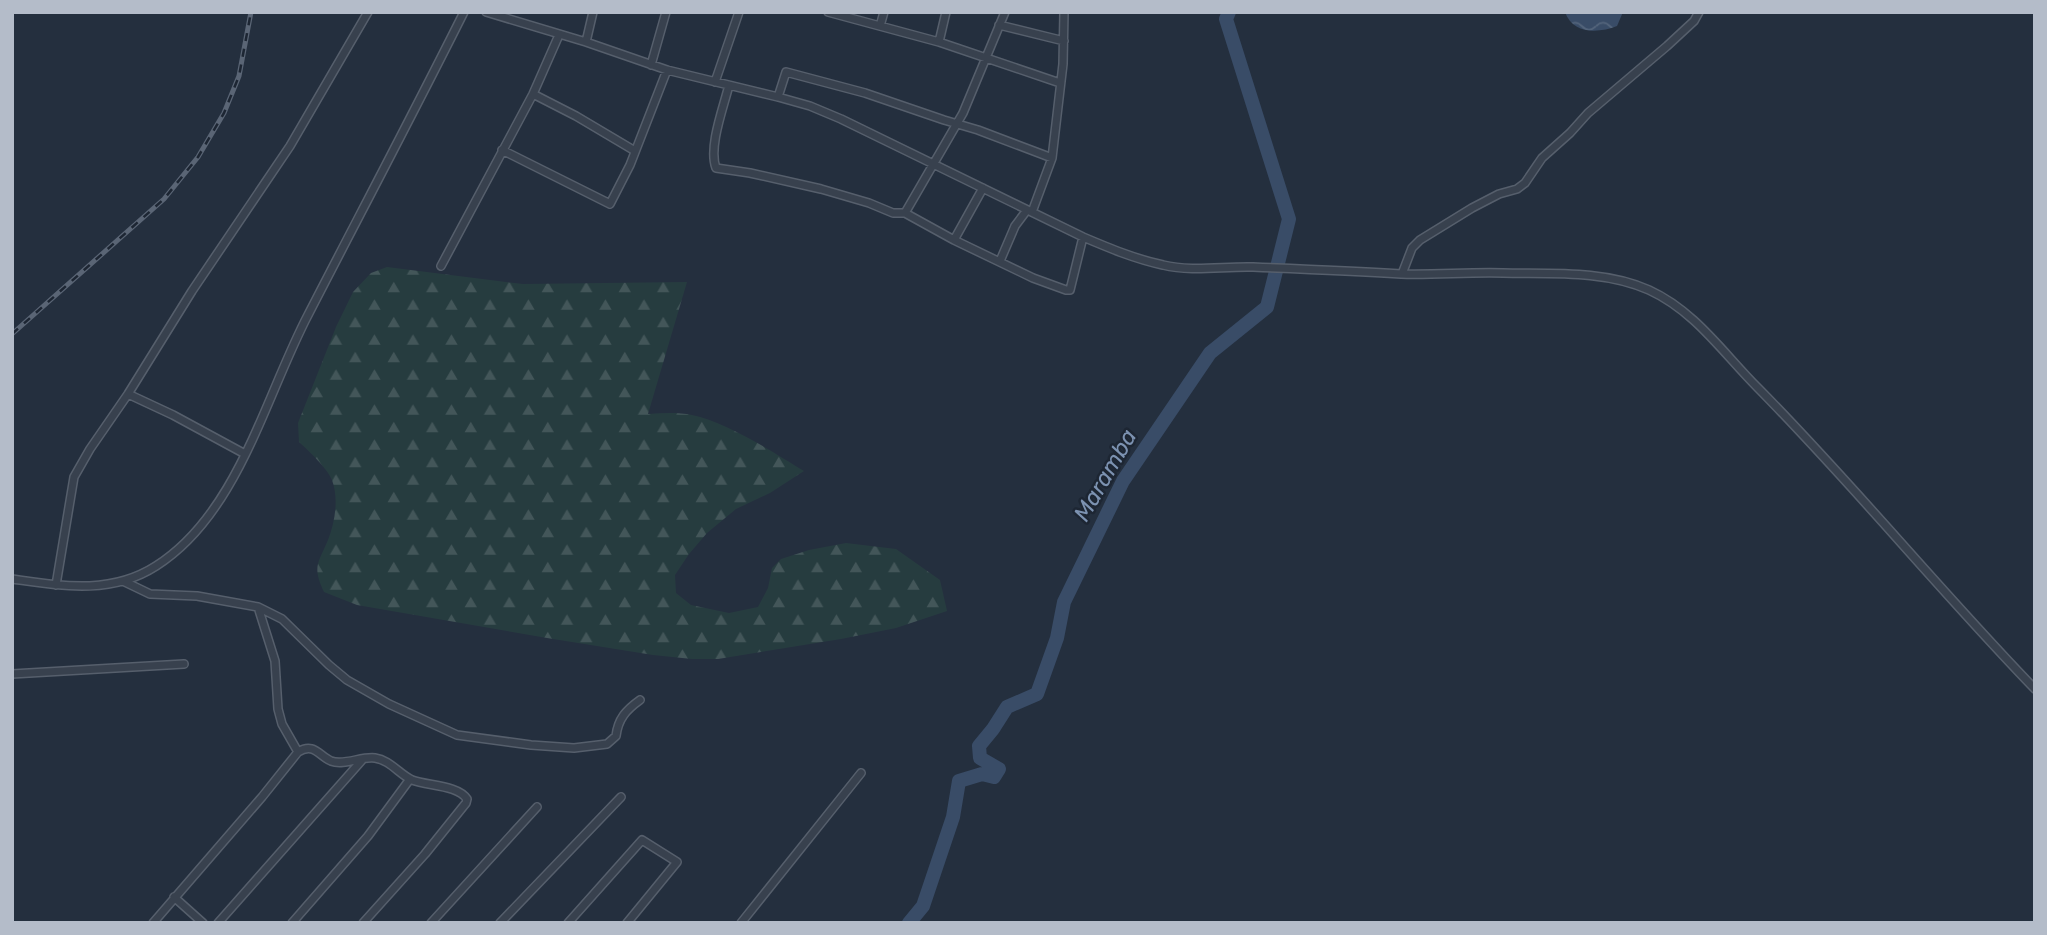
<svg xmlns="http://www.w3.org/2000/svg" width="2047" height="935" font-family="Rubik,sans-serif">
  <defs>
    <pattern id="forest-firs" width="22" height="20" patternUnits="userSpaceOnUse" patternTransform="scale(1.75)"><rect width="22" height="20" fill="#263c3f"/><path d="M5 1l3.5 6h-7zM16 11l3.5 6h-7z" fill="#435659"/></pattern>
    <pattern id="water-waves" width="16" height="10" patternUnits="userSpaceOnUse" patternTransform="scale(1.75)"><rect width="16" height="10" fill="#394c67"/><path d="M0 5q4-4 8 0t8 0" fill="none" stroke="#53647b"/></pattern>
  </defs>
  <rect width="100%" height="100%" fill="#242f3e"/>
  <path fill="url(#forest-firs)" d="M 387,267 L 523,284 L 687,282 L 648,414 C 663,413 677,412 692,415 C 726,422 773,452 804,471 L 770,493 L 736,509 L 707,533 L 689,554 L 675,575 L 676,593 L 691,605 L 729,613 L 758,607 L 768,588 L 772,568 L 781,559 L 809,550 L 846,543 L 896,549 L 940,580 L 947,611 L 896,628 L 841,639 L 718,659 L 692,659 L 653,655 L 547,638 L 357,605 L 324,592 C 312,566 318,564 328,540 C 335,522 339,499 332,480 C 327,468 309,451 299,442 L 298,423 L 336,327 L 353,292 L 371,273 Z"/>
  <path fill="url(#water-waves)" d="M 1565,12 L 1623,12 L 1617,26 C 1599,33 1573,35 1565,12 Z"/>
  <g fill="none" stroke-linecap="round" stroke-linejoin="round">
    <path stroke="#394c67" stroke-width="14" d="M 909,923 L 923,906 L 953,817 L 959,781 L 982,774 L 994,777 L 999,769 L 980,758 L 979,746 L 993,729 L 1007,707 L 1037,694 L 1057,638 L 1064,602 L 1123,481 L 1210,353 L 1267,307 L 1289,219 L 1226,19 L 1229,12"/>
    <defs>
      <path id="minor" d="M 486,12 L 586,42 L 667,70 L 778,97 L 810,106 L 841,119 L 1083,237 C 1109,248 1135,259 1163,265 C 1192,272 1224,266 1253,267 C 1303,269 1352,271 1401,274 C 1435,275 1469,272 1503,273 C 1551,274 1605,270 1649,290 C 1695,311 1723,353 1758,388 C 1854,485 1940,591 2035,689
        M 828,12 L 939,42 L 1060,83
        M 999,25 L 1064,41
        M 880,26 L 884,12
        M 586,42 L 593,12
        M 939,42 L 946,12
        M 651,65 L 666,12
        M 715,82 L 739,12
        M 729,85 C 724,106 708,147 716,168 L 750,173 L 821,189 L 869,203 L 893,213 L 905,213 L 963,113 L 1005,12
        M 533,94 L 576,116 L 635,151
        M 778,97 L 786,72 L 865,93 L 944,120 L 978,130 L 1052,158
        M 502,150 L 610,204 L 630,165 L 667,70
        M 1032,212 L 1052,158 L 1063,64 L 1064,12
        M 905,213 L 954,240 L 1033,278 L 1066,290 L 1070,290 L 1083,237
        M 954,240 L 983,188
        M 1000,261 L 1015,226 L 1027,210
        M 441,266 L 533,94 L 559,35
        M 1402,274 L 1412,248 L 1420,240 L 1472,208 L 1499,194 L 1517,189 L 1525,183 L 1542,158 L 1570,133 L 1588,113 L 1667,46 L 1694,21 L 1699,12
        M 128,394 L 173,415 L 245,454
        M 12,579 C 62,586 111,595 156,566 C 238,514 265,397 308,315 C 360,214 413,114 464,12
        M 125,582 L 150,594 L 197,596 L 258,607 L 282,619 L 329,665 L 347,680 L 389,704 L 457,735 L 531,745 L 574,748 L 607,744 L 616,736 C 618,719 626,710 640,700
        M 56,585 L 74,477 L 90,449 L 128,394 L 192,291 L 290,146 L 368,12
        M 258,607 L 275,661 L 278,709 L 282,724 L 298,752
        M 12,674 L 184,664
        M 174,897 L 203,923
        M 153,923 L 262,797 L 298,752 C 314,742 319,756 331,761 C 344,766 362,756 375,758 C 390,760 399,774 412,780 C 428,786 458,785 467,799 L 466,803 L 425,854 L 363,923
        M 218,923 L 363,759
        M 292,923 L 368,836 L 410,779
        M 431,923 L 537,807
        M 500,923 L 621,797
        M 568,923 L 642,840 L 677,862 L 627,923
        M 741,923 L 861,773"/>
    </defs>
    <use href="#minor" stroke="#565f6c" stroke-width="10"/>
    <use href="#minor" stroke="#38414e" stroke-width="7"/>
    <defs>
      <path id="rail" d="M 12,334 L 164,199 L 198,157 L 224,113 L 239,76 L 251,12"/>
    </defs>
    <use href="#rail" stroke="#5a6575" stroke-width="5"/>
    <use href="#rail" stroke="#1d2633" stroke-width="2.5" stroke-dasharray="8" stroke-linecap="butt"/>
  </g>
  <g text-anchor="middle" stroke-width="5" stroke-linejoin="round" paint-order="stroke">
    <g font-size="23" font-style="italic" fill="#7c92b1" stroke="#1d2633">
      <text transform="translate(1105 475) rotate(-60)" y="8">Maramba</text>
    </g>
  </g>
  <rect width="2047" height="935" fill="none" stroke="#b4bcc9" stroke-width="28"/>
</svg>
